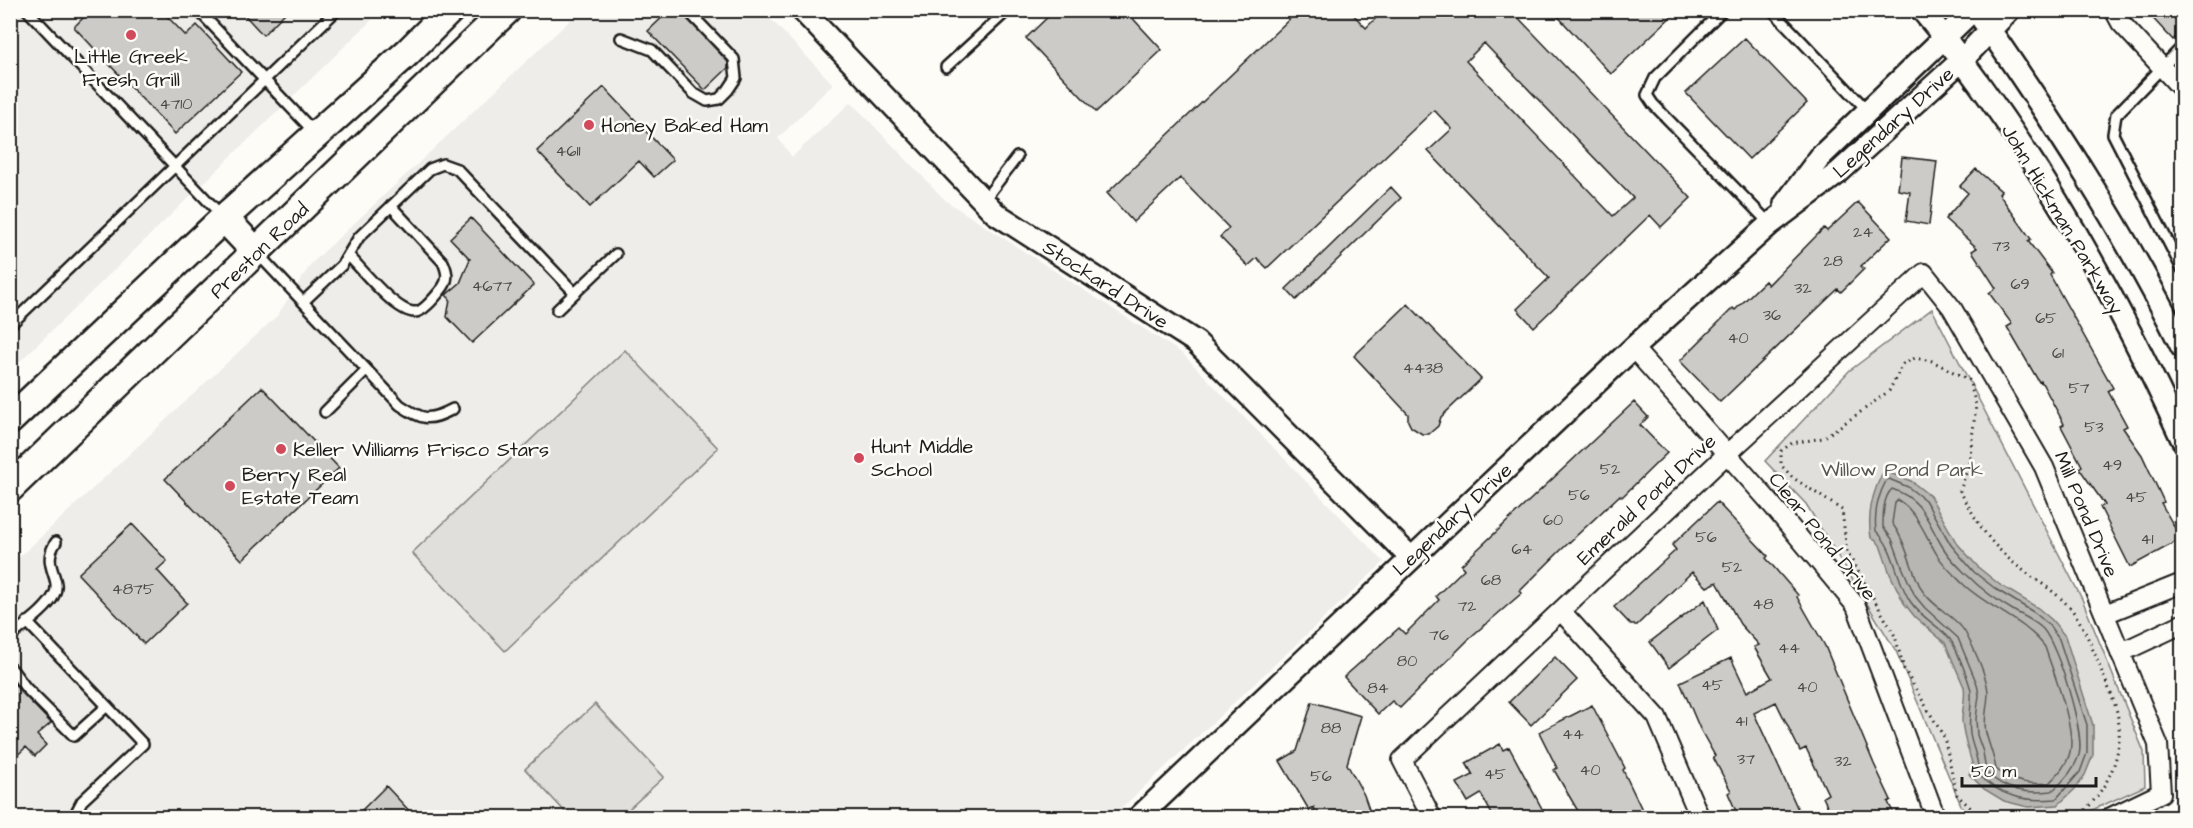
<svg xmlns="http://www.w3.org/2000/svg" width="2193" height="828" font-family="'Architects Daughter',sans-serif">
  <rect width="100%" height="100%" fill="#fdfcf7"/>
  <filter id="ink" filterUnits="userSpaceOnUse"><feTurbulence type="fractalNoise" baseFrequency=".0167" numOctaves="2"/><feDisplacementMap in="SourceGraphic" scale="12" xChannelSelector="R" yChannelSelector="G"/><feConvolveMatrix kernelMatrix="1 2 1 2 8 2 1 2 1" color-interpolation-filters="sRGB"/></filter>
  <g filter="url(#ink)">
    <path fill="#eeede9" d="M 11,11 L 381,11 L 11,370 Z
      M 580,11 L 763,11 L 833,84 L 778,138 L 792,157 L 851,102 L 946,201 L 1183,354 L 1384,562 L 1112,817 L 11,818 L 11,565 L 277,316 L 311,264 Z"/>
    <path fill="#e0dfdb" stroke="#7e7e7c" stroke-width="1.5" d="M 1932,309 L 2082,599 L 2144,752 L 2145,786 L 2077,817 L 1966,817 L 1896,651 L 1806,504 L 1765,461 L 1849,371 Z
      M 625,350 L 718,448 L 505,651 L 412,553 Z
      M 595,704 L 664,777 L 620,817 L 570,817 L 525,769 Z"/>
    <path fill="#b7b6b2" stroke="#797876" stroke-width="1.5" d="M 1890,473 L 1911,481 L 1930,496 L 1956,542 L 1979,568 L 2000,585 L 2038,608 L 2052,620 L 2065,636 L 2093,725 L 2093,755 L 2085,775 L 2075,789 L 2058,805 L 2028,807 L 2004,801 L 1984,789 L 1969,774 L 1973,767 C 1969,751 1963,737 1962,720 C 1962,709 1966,698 1964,687 L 1945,643 L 1915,617 L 1904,603 L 1890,574 L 1880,545 L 1875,539 L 1871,538 C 1867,515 1872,494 1882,474 Z"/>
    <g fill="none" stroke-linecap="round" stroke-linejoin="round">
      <path stroke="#5a5a58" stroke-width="1.5" d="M 1889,479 L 1908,487 L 1925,500 L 1951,545 L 1974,572 L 1997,590 L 2035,613 L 2048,624 L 2059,639 L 2087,725 L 2087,753 L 2080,772 L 2056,799 C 2025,802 2000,797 1978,774 C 1980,760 1972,748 1970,734 C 1968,720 1972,707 1971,693 C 1971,685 1955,644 1949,638 C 1938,625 1921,618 1910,601 C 1896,580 1895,548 1876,531 C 1874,514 1878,496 1886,481 Z
        M 1892,489 C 1925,500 1927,523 1944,549 C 1950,559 1960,568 1968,576 C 1982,590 1999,602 2016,612 C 2026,617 2035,621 2043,629 C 2058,646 2085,733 2079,755 C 2074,770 2064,781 2052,791 C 2027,794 2005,791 1986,772 L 1983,752 L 1977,735 L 1976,719 L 1979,695 L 1977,684 L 1958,638 L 1925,608 L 1915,596 L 1903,569 L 1892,539 L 1883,527 C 1883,515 1883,497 1892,489 Z
        M 1898,500 C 1918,513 1924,533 1936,553 C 1942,564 1954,575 1963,584 C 1988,608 2024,619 2045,647 C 2053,672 2076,728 2070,752 C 2067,765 2058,774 2049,783 C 2029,785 2011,782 1996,769 C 1994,756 1989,745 1986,733 C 1983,719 1988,706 1988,692 C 1987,676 1973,646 1965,632 C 1956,616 1933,608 1922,590 C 1910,568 1907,543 1892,523 L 1895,503 Z"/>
    </g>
    <path fill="#cccbc8" stroke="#1c1c1c" stroke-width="1.5" fill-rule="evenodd" d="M 91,10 L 161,10 L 186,36 L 197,25 L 241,72 L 175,134 L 74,27 Z
      M 240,10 L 288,10 L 263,35 Z
      M 670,10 L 680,10 L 728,62 L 728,68 L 705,90 L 648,31 Z
      M 1055,10 L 1125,10 L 1162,50 L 1096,112 L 1026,38 Z
      M 1299,10 L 1349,10 L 1366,28 L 1384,10 L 1511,10 L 1691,198 L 1661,227 L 1650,215 L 1534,327 L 1517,309 L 1549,278 L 1428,151 L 1452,129 L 1434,110 L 1267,268 L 1257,258 L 1248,266 L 1220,237 L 1229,228 L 1180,178 L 1133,222 L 1107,193 ZM 1484,43 L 1633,198 L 1613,216 L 1466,61 Z
      M 1552,10 L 1678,10 L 1611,74 Z
      M 2145,10 L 2182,10 L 2182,31 L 2173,40 Z
      M 1745,38 L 1807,103 L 1749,159 L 1686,93 Z
      M 604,87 L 673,160 L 654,177 L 639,161 L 590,207 L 537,151 Z
      M 1902,157 L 1937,161 L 1929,225 L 1906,221 L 1910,192 L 1898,190 Z
      M 1976,169 L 2001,191 L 1999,194 L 2031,239 L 2028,241 L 2052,273 L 2050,275 L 2113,388 L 2108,391 L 2127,426 L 2123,428 L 2142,455 L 2164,502 L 2161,503 L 2181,539 L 2130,567 L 2100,507 L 2105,505 L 2079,468 L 2082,466 L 2061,426 L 2064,424 L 2041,381 L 2039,382 L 2007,327 L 2012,324 L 1989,293 L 1996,288 L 1972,251 L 1977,248 L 1945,219 L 1968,193 L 1960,186 Z
      M 1391,187 L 1401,198 L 1296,300 L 1286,289 Z
      M 1858,202 L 1891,237 L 1861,266 L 1864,269 L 1841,292 L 1838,289 L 1720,402 L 1680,361 L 1733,308 L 1735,310 L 1765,281 L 1768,285 L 1824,228 L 1827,231 Z
      M 471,218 L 534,285 L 472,343 L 447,317 L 450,299 L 446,295 L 460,283 L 470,259 L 450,238 Z
      M 1408,304 L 1481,379 L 1441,417 L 1438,426 L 1429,434 L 1422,434 L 1411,427 L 1408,421 L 1408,414 L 1354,356 Z
      M 262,387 L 339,468 L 242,560 L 165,479 Z
      M 1634,402 L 1648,417 L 1640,425 L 1667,453 L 1622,497 L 1620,495 L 1560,551 L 1520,591 L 1522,593 L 1473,635 L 1400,708 L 1392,701 L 1378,714 L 1344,677 L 1399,628 L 1405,634 L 1439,600 L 1436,596 L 1464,569 L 1461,565 Z
      M 1717,502 L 1768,556 L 1766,558 L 1798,595 L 1797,597 L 1825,646 L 1874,764 L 1891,800 L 1888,802 L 1896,818 L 1833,818 L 1823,797 L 1828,794 L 1806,748 L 1800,751 L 1776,702 L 1754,713 L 1802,818 L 1739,818 L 1728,793 L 1731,791 L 1713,757 L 1715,756 L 1700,729 L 1680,682 L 1731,658 L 1747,692 L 1772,678 L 1754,647 L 1759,645 L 1740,624 L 1717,582 L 1707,587 L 1692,572 L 1637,625 L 1631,625 L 1614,607 L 1676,550 L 1672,545 Z
      M 132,524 L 167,561 L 157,570 L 187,603 L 144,644 L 78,574 Z
      M 1705,600 L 1718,630 L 1669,668 L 1650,642 Z
      M 1555,657 L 1577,680 L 1531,725 L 1509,702 Z
      M 10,680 L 51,723 L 37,735 L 46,745 L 35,756 L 26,747 L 10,762 Z
      M 1312,702 L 1361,716 L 1347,764 L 1364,795 L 1372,818 L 1318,818 L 1314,807 L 1309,810 L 1280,761 L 1297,751 Z
      M 1592,705 L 1625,768 L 1623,770 L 1646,818 L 1582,818 L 1554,770 L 1557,768 L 1539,732 Z
      M 1500,744 L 1503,750 L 1509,747 L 1547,818 L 1494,818 L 1481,794 L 1468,802 L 1457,783 L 1473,775 L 1466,763 Z
      M 386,786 L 416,818 L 354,818 Z"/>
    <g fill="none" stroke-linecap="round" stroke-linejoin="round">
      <defs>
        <path id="service" d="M 27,10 L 222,216
          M 198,10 L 315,133
          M 1723,10 L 1655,78 L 1647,95 L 1653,104 L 1770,224
          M 1772,10 L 1868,111
          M 621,38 L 652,50 L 693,93 L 707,101 L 719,99 L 728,90 L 736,78 L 734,59 L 687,10
          M 2182,47 L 2116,115 L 2113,134 L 2182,269
          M 946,67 L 1008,10
          M 984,200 L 1017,157
          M 257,253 L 400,405 C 423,420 428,422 453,409
          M 348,255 C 361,268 396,313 415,312 C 423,312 435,297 440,291 C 449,281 448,273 443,262 L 391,206
          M 303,302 L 342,265 L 359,237 L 430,169 L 443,164 L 457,169 L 575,293
          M 557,310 L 616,254
          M 10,325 L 337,10
          M 325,412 L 366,371
          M 27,622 L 143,744 L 82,801 L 73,818
          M 10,637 C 23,626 47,610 54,595 C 63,578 40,565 56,542
          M 10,667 L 26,688 L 74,736 L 107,706"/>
        <path id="minor" d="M 2114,10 L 2121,23 L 2182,89
          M 1633,348 L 1767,499 L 1856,606 L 1936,818
          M 1561,611 L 1657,717 L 1700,818
          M 2105,614 L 2182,583
          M 2120,653 L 2182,624
          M 1432,818 L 1402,760 L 1726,455 L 1924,273 L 1952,308 L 2044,467 L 2158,744 L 2161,793 L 2109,818"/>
        <path id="tertiary" d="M 802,10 L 995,213 L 1196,342 L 1411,558
          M 1922,10 C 2029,139 2113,288 2182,439
          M 1976,10 C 2051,118 2124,229 2182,347
          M 1785,204 L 1821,156 L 1973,10
          M 1138,818 L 1633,348 L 1770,224 L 1838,173 L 1963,59 L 2009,10"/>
        <path id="primary" d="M 224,218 L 256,252
          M 10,420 L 224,218 L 408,52 L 450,10
          M 10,488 L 507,10"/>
      </defs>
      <use href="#service" stroke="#1c1c1c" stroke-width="14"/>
      <use href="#minor" stroke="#1c1c1c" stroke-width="22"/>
      <use href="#tertiary" stroke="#1c1c1c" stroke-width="26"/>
      <use href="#primary" stroke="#1c1c1c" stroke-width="32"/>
      <path stroke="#1c1c1c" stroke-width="3" stroke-dasharray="1.5 4.5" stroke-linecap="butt" d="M 1985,818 L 1973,810 L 1957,795 L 1944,737 L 1904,669 L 1895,636 L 1847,552 L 1842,510 L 1792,477 L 1781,465 L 1781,451 L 1792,443 L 1823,438 L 1862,411 L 1889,391 L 1903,364 L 1915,358 L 1932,361 L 1969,380 L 1976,405 L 1969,464 L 1960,491 C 1973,514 1984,536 2004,554 C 2024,575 2052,586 2071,609 C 2083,623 2094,652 2101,670 C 2106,682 2112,695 2116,708 C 2127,751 2109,789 2077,818"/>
      <use href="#service" stroke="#fdfcf7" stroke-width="9"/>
      <use href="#minor" stroke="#fdfcf7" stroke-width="18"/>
      <use href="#tertiary" stroke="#fdfcf7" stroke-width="21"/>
      <use href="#primary" stroke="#fdfcf7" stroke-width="27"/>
    </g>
  </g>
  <g fill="#d1495b" stroke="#fdfcf7" stroke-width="2">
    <circle cx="131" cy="35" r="6"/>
    <circle cx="589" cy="125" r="6"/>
    <circle cx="281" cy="449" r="6"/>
    <circle cx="859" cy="458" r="6"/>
    <circle cx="230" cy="486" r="6"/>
  </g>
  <g text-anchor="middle" stroke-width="5" stroke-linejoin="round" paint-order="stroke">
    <g font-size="16" fill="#484847">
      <text x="176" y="109">4710</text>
      <text x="568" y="156">4611</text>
      <text x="1863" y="237">24</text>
      <text x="2001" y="251">73</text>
      <text x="1833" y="266">28</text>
      <text x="2020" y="289">69</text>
      <text x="492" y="291">4677</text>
      <text x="1803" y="293">32</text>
      <text x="1772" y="320">36</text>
      <text x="2046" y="323">65</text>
      <text x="1738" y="343">40</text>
      <text x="2058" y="358">61</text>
      <text x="1423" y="373">4438</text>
      <text x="2079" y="393">57</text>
      <text x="2094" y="432">53</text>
      <text x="2112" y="470">49</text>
      <text x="1610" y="474">52</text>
      <text x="1579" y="500">56</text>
      <text x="2136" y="502">45</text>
      <text x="1553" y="525">60</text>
      <text x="1706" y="542">56</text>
      <text x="2147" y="544">41</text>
      <text x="1522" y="554">64</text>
      <text x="1732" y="572">52</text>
      <text x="1491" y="585">68</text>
      <text x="133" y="594">4875</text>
      <text x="1763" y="609">48</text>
      <text x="1467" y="611">72</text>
      <text x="1439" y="640">76</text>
      <text x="1789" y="653">44</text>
      <text x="1407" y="666">80</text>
      <text x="1712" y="690">45</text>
      <text x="1807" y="692">40</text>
      <text x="1378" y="693">84</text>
      <text x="1741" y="726">41</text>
      <text x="1331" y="733">88</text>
      <text x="1573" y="739">44</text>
      <text x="1746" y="764">37</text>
      <text x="1843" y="766">32</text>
      <text x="1590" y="775">40</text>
      <text x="1495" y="779">45</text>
      <text x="1321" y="781">56</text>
    </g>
    <g font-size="20" fill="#1c1c1c" stroke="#fdfcf7" text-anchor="start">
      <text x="131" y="63" text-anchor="middle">Little Greek<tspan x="131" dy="23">Fresh Grill</tspan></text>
      <text x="601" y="132">Honey Baked Ham</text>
      <text x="871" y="453">Hunt Middle<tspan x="871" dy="23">School</tspan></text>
      <text x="293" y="456">Keller Williams Frisco Stars</text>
      <text x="242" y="481">Berry Real<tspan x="242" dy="23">Estate Team</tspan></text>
    </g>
    <g font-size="20" fill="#1c1c1c" stroke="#fdfcf7">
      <text transform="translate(1893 122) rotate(-42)" y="7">Legendary Drive</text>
      <text transform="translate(2063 219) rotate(59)" y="7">John Hickman Parkway</text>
      <text transform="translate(259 250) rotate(-44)" y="7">Preston Road</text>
      <text transform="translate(1106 284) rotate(33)" y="7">Stockard Drive</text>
      <text transform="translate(1646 499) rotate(-43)" y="7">Emerald Pond Drive</text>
      <text transform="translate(2087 514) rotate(67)" y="7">Mill Pond Drive</text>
      <text transform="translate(1452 519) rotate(-43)" y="7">Legendary Drive</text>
      <text transform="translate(1823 536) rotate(51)" y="7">Clear Pond Drive</text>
    </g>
    <g font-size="20" fill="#575655" stroke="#fdfcf7">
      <text x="1902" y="476">Willow Pond Park</text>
    </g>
  </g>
  <rect width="2193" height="828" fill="none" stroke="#fdfcf7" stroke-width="36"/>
  <rect x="18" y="18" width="2157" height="792" fill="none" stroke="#1c1c1c" stroke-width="2" filter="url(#ink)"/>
  <path d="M1962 777v9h134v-9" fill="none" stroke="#1c1c1c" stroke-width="3"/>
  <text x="1971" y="777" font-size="18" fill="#1c1c1c" stroke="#fdfcf7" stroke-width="4.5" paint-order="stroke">50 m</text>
</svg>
